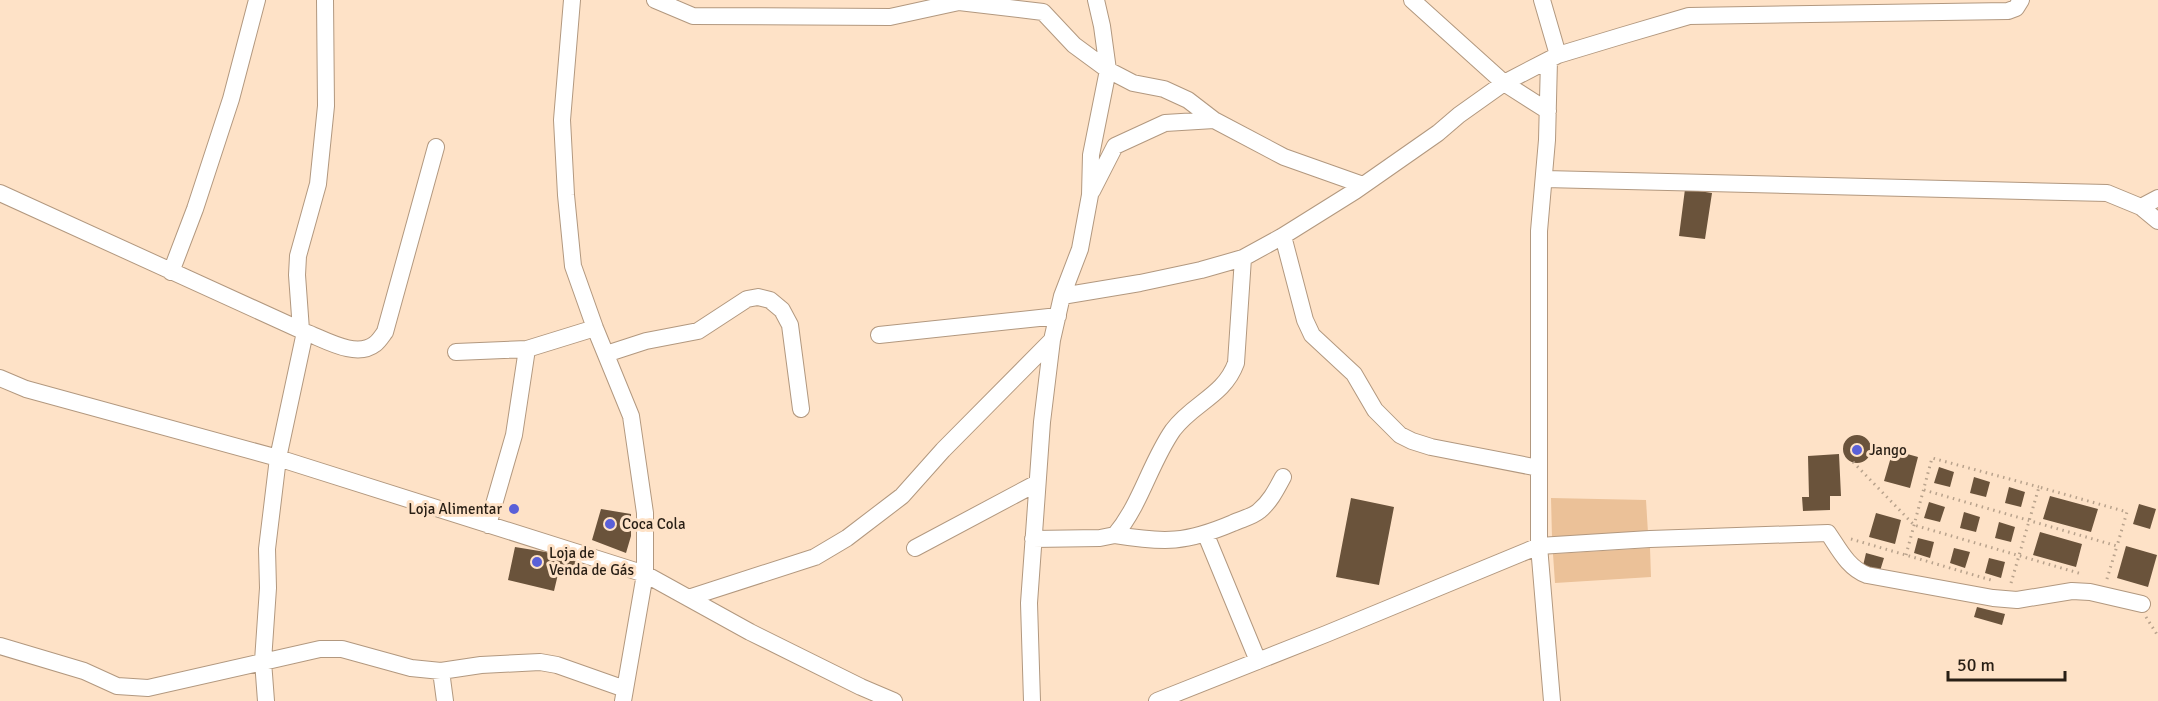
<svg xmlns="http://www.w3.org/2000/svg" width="2158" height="701" font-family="Signika,sans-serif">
  <rect width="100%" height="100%" fill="#fee2c7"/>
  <path fill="#ebc198" d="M 1551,498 L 1646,500 L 1648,533 L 1552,538 Z
    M 1650,548 L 1651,577 L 1555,583 L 1553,554 Z"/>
  <path fill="#6a533b" d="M 1685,189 L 1712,193 L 1705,239 L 1679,236 Z
    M1843 449a14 14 0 1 1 28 0a14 14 0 1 1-28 0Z
    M 1893,450 L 1918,457 L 1910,488 L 1884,481 Z
    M 1839,454 L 1841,496 L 1830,496 L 1830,510 L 1803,511 L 1802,497 L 1809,497 L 1808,456 Z
    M 1939,467 L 1954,472 L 1950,487 L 1934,483 Z
    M 1974,477 L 1990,482 L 1986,497 L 1970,493 Z
    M 2009,487 L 2025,492 L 2021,507 L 2005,503 Z
    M 2050,496 L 2098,509 L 2091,532 L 2043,519 Z
    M 1351,498 L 1394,507 L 1379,585 L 1336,577 Z
    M 1929,502 L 1945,507 L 1940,522 L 1924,518 Z
    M 2139,504 L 2156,509 L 2150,529 L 2133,524 Z
    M 601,509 L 631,514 L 631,536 L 626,553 L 592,540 Z
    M 1964,512 L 1980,517 L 1976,532 L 1960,528 Z
    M 1876,513 L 1901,520 L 1895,544 L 1869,537 Z
    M 1999,522 L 2015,527 L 2011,542 L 1995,538 Z
    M 2040,532 L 2082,544 L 2076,567 L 2033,555 Z
    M 1918,538 L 1934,542 L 1930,558 L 1914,553 Z
    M 2126,546 L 2157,555 L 2148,587 L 2117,578 Z
    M 515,547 L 564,555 L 578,559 L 575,574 L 559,570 L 554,591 L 508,580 Z
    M 1954,548 L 1970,552 L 1965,568 L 1950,563 Z
    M 1866,553 L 1884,558 L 1880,571 L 1862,570 Z
    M 1989,558 L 2005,562 L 2001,578 L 1985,573 Z
    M 1977,607 L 2005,614 L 2002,625 L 1974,617 Z"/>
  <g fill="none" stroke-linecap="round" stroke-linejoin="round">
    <defs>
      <path id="minor" d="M 572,0 L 562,120 L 566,195 L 573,266 L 595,328 L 631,416 L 645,513 L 645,574 L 623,701
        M 655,0 L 693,16 L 890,17 L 959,2 L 1043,12 L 1074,45 L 1108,70 L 1133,83 L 1164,89 L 1188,100 L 1214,120 L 1284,157 L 1363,185
        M 1412,0 L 1504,83 L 1548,111
        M 1542,0 L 1558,55
        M 1549,60 L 1547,140 L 1539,231 L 1539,546 L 1552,701
        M 1545,179 L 2107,193 L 2141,207 L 2158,221
        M 1092,191 L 1115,146 L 1165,123 L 1214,120
        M 0,193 L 305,332 C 324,339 356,359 375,344 C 379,341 382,336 385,332 L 436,147
        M 2141,207 L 2158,198
        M 1283,236 L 1305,320 L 1312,335 L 1354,374 L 1375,410 L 1400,435 L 1412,441 L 1431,447 L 1539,468
        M 171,272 L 195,209 L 231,99 L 257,0
        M 1062,296 L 1140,283 L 1201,270 L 1243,258 L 1283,236 L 1355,191 L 1438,133 L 1459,115 L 1504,83 L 1558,55 L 1621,36 L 1689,16 L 2008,11 L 2016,8 L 2021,0
        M 301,330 L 297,275 L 298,256 L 318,184 L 326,106 L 325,0
        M 879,335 L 1058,316
        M 456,352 L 527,349 L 595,328
        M 606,354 L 646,341 L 698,331 L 747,299 L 758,297 L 770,300 L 782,310 L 790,325 L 801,409
        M 0,378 L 26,389 L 278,458 L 645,574 L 750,632 L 861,687 L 894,701
        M 488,525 L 514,435 L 527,349
        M 1115,535 C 1165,543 1186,543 1233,523 C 1241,519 1252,517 1259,511 C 1270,502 1276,490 1283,477
        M 1206,535 L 1258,661
        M 1033,539 L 1100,538 L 1115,535 C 1141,504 1150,463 1173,430 C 1193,403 1224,396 1236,363 L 1243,258
        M 915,548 L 1037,483
        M 688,598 L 815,557 L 847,538 L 902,496 L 943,450 L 1052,340
        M 0,646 L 84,671 L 117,686 L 148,688 L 320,649 L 342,649 L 411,668 L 441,671 L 481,665 L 540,662 L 557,665 L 625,689
        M 441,671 L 445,701
        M 266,701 L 263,661 L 268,588 L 267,549 L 278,458 L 305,332
        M 1032,701 L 1029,603 L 1042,422 L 1052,340 L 1062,296 L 1080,249 L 1090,195 L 1091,155 L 1108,70 L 1102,26 L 1096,0
        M 1157,701 L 1326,634 L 1539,546 L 1650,539 L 1828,533 C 1839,549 1848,568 1867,575 L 1993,598 L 2017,600 L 2072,591 L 2090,592 L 2142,604"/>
    </defs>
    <use href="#minor" stroke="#b2987f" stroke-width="18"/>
    <path stroke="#b8a28c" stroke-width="3" stroke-dasharray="1.5 4.5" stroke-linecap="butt" d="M 1853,462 L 1914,525 L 2082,574
      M 1924,490 L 2117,546 L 2106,582
      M 1851,539 L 1991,580
      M 1906,555 L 1932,458 L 2039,487
      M 2011,583 L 2039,487 L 2127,512 L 2117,546
      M 2146,617 L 2158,636"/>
    <use href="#minor" stroke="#fff" stroke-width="16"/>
  </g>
  <g fill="#5a60d8" stroke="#fee2c7" stroke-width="2">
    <circle cx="1857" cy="450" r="6"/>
    <circle cx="514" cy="509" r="6"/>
    <circle cx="610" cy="524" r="6"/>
    <circle cx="537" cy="562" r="6"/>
  </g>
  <g text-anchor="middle" stroke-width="6" stroke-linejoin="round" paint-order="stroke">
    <g font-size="15" fill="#291f15" stroke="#fee2c7" text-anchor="start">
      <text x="1869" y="455">Jango</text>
      <text x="502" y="514" text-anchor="end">Loja Alimentar</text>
      <text x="622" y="529">Coca Cola</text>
      <text x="549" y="558">Loja de<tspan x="549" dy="17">Venda de Gás</tspan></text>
    </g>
  </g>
  <path d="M1948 671v9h117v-9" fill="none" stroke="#291f15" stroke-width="3"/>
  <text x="1957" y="671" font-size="18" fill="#291f15" stroke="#fee2c7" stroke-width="4.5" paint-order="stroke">50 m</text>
</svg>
